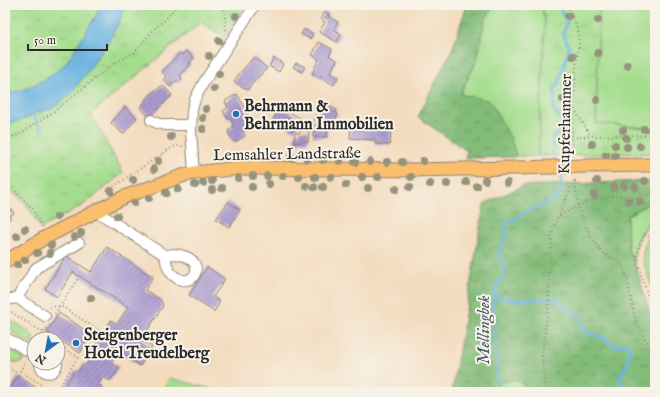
<svg xmlns="http://www.w3.org/2000/svg" width="660" height="397" font-family="'IM FELL English',serif">
  <defs>
    <pattern id="forest-crowns" width="20" height="18" patternUnits="userSpaceOnUse"><rect width="20" height="18" fill="#83bc79"/><path d="M2 6a3 3 0 1 1 6 0M12 15a3 3 0 1 1 6 0" fill="none" stroke="#6b9963"/></pattern>
    <pattern id="wetland-marsh" width="20" height="14" patternUnits="userSpaceOnUse"><rect width="20" height="14" fill="#a4dd8e"/><path d="M1 5h8M5 5V1M11 12h8M15 12V8" fill="none" stroke="#8dbe7b"/></pattern>
    <pattern id="park-tufts" width="24" height="20" patternUnits="userSpaceOnUse"><rect width="24" height="20" fill="#a4dd8e"/><path d="M3 7l-1-3M5 7V3M7 7l1-3M15 17l-1-3M17 17v-4M19 17l1-3" fill="none" stroke="#8dbe7b"/></pattern>
    <pattern id="building-hatch" width="6" height="6" patternUnits="userSpaceOnUse"><rect width="6" height="6" fill="#ab9bd0"/><path d="M-1 1l2-2M0 6l6-6M5 7l2-2" fill="none" stroke="#8b7fa9"/></pattern>
  </defs>
  <rect width="100%" height="100%" fill="#f7f3e8"/>
  <filter id="ink" filterUnits="userSpaceOnUse"><feTurbulence type="fractalNoise" baseFrequency=".025" numOctaves="2"/><feDisplacementMap in="SourceGraphic" scale="8" xChannelSelector="R" yChannelSelector="G"/><feConvolveMatrix kernelMatrix="1 2 1 2 8 2 1 2 1" color-interpolation-filters="sRGB"/></filter>
  <filter id="wash" filterUnits="userSpaceOnUse"><feTurbulence type="fractalNoise" baseFrequency=".012" numOctaves="4" result="noise"/><feDisplacementMap in="SourceGraphic" scale="16" xChannelSelector="R" yChannelSelector="G"/><feGaussianBlur stdDeviation="0.9" result="paint"/><feColorMatrix in="noise" values="0 0 0 0 0 0 0 0 0 0 0 0 0 0 0 0 0 1.4 0 .05"/><feComposite in="paint" operator="in"/></filter>
  <g filter="url(#wash)">
    <rect width="100%" height="100%" fill="#f3dcbe"/>
    <path fill="#a4dd8e" stroke="#68845c" d="M 494,5 L 541,5 L 545,22 L 538,156 L 516,156 L 510,137 L 460,94 L 477,60 L 485,20 Z
      M 599,5 L 655,5 L 655,129 L 596,123 Z
      M 655,200 L 655,216 C 644,228 634,244 634,261 L 628,250 L 627,216 Z
      M 655,223 L 655,298 L 643,259 L 643,252 L 650,232 L 650,229 Z
      M 5,319 L 8,319 L 27,330 L 33,336 L 33,345 L 5,327 Z
      M 5,346 L 25,359 C 18,366 12,362 5,357 Z
      M 169,378 L 224,392 L 163,392 Z"/>
    <path fill="url(#forest-crowns)" stroke="#577452" d="M 468,5 L 494,5 L 485,20 L 477,60 L 460,94 L 490,101 L 510,137 L 516,156 L 513,157 L 465,158 L 467,151 L 418,117 L 453,47 L 466,8 Z
      M 646,181 L 655,181 L 655,200 L 627,216 L 628,250 L 634,261 L 655,329 L 655,392 L 452,392 L 484,204 L 523,186 Z"/>
    <path fill="url(#wetland-marsh)" stroke="#68845c" d="M 517,380 L 532,392 L 496,392 L 497,382 Z"/>
    <path fill="url(#park-tufts)" stroke="#68845c" d="M 5,5 L 245,5 L 224,37 L 201,22 L 91,114 L 123,173 L 83,205 L 41,228 C 37,223 35,217 31,211 C 26,204 14,190 5,189 Z
      M 541,5 L 599,5 L 596,123 L 655,129 L 655,153 L 538,156 L 545,22 Z"/>
    <path fill="#69b2e1" stroke="#4a6e86" d="M 100,5 L 126,5 L 119,22 L 107,44 L 71,94 L 52,109 L 38,112 L 25,119 L 11,123 L 5,123 L 5,94 L 23,90 L 51,76 L 66,63 L 96,16 Z"/>
    <g fill="none" stroke-linecap="round" stroke-linejoin="round">
      <path stroke="#69b2e1" stroke-width="3" d="M 31,112 L 42,131
        M 557,163 L 553,153 L 552,139 L 562,129 L 564,126 L 563,122 L 553,109 L 555,96 L 554,89 L 558,85 L 569,49 L 569,47 L 563,34 L 567,21 L 566,18 L 562,14 L 559,5
        M 494,296 C 515,305 538,295 559,300 C 562,303 564,308 568,310 C 572,313 570,311 574,313 C 582,317 582,322 583,330 L 588,333 L 603,337 L 614,346 L 617,346 L 626,343 C 631,347 630,358 627,364 C 625,369 621,372 620,378 C 620,383 625,387 626,392
        M 503,392 L 497,382 L 493,303 L 497,285 L 502,278 L 505,272 L 500,253 L 500,248 L 506,237 L 506,223 C 510,220 514,221 517,218 C 520,216 522,214 525,212 C 538,206 563,202 562,183 C 562,179 560,175 559,171"/>
    </g>
    <g id="blocks">
      <path fill="url(#building-hatch)" d="M 325,12 L 329,14 L 328,16 L 338,22 L 334,29 L 341,34 L 337,42 L 319,32 L 325,22 L 321,19 Z
        M 304,29 L 313,34 L 310,39 L 301,34 Z
        M 319,42 L 332,49 L 329,56 L 337,60 L 330,73 L 338,77 L 334,85 L 312,73 L 319,59 L 312,55 Z
        M 186,51 L 194,58 L 189,63 L 191,64 L 180,76 L 182,79 L 179,82 L 176,81 L 170,87 L 164,80 L 167,77 L 162,72 L 180,53 L 182,55 Z
        M 254,57 L 267,68 L 251,85 L 248,90 L 234,82 L 239,74 Z
        M 274,58 L 283,64 L 279,72 L 269,66 Z
        M 296,63 L 305,67 L 302,72 L 293,67 Z
        M 162,85 L 172,95 L 150,117 L 140,108 L 145,102 L 144,101 L 155,90 L 156,91 Z
        M 237,94 L 246,109 L 245,110 L 253,125 L 243,131 L 245,135 L 244,137 L 235,142 L 233,141 L 228,133 L 229,130 L 233,128 L 232,126 L 234,125 L 230,118 L 228,119 L 223,111 L 228,108 L 225,101 Z
        M 324,102 L 337,110 L 335,112 L 338,114 L 334,120 L 331,119 L 328,124 L 327,137 L 313,137 L 313,123 L 316,115 Z
        M 125,107 L 137,118 L 123,134 L 111,123 Z
        M 280,107 L 302,119 L 295,131 L 273,119 Z
        M 353,121 L 355,121 L 357,125 L 376,126 L 376,130 L 391,130 L 390,145 L 375,144 L 375,140 L 350,138 L 351,124 Z
        M 300,130 L 309,131 L 308,142 L 300,141 L 300,143 L 294,143 L 295,133 L 300,133 Z
        M 5,202 L 14,213 L 9,216 L 11,218 L 5,223 Z
        M 228,202 L 240,210 L 229,227 L 216,219 Z
        M 107,247 L 153,277 L 145,290 L 161,300 L 163,306 L 141,340 L 152,347 L 140,366 L 118,352 L 111,363 L 119,367 L 110,381 L 103,377 L 98,385 L 101,386 L 98,392 L 65,392 L 68,387 L 65,386 L 75,370 L 78,372 L 83,364 L 85,366 L 90,359 L 88,357 L 111,320 L 117,324 L 128,307 L 73,272 L 57,297 L 45,289 L 66,256 L 91,272 Z
        M 207,267 L 225,279 L 213,297 L 220,302 L 214,312 L 189,295 Z
        M 59,313 L 91,334 L 80,353 L 47,332 Z
        M 18,376 L 43,392 L 9,392 Z"/>
    </g>
  </g>
  <g filter="url(#ink)">
    <use href="#blocks" fill-opacity="0" stroke="#8f8474" stroke-width="1"/>
    <g fill="none" stroke-linecap="round" stroke-linejoin="round">
      <defs>
        <path id="minor" d="M 151,120 L 157,123 L 165,125 L 191,125
          M 194,173 L 191,131 L 192,110 L 195,99 L 204,82 L 255,5
          M 96,211 L 166,256 C 165,263 169,272 174,276 C 193,291 207,263 184,256 C 177,254 172,253 166,256
          M 17,298 L 45,316
          M 5,300 L 17,298 L 36,268 L 79,243
          M 5,337 L 34,355
          M 40,363 C 41,376 56,376 57,363"/>
        <path id="major" d="M 586,166 L 655,165
          M 5,262 L 46,237 L 124,197 L 182,176 L 194,173 L 240,168 L 409,170 L 518,168"/>
      </defs>
      <use href="#minor" stroke="#8f8474" stroke-width="12"/>
      <use href="#major" stroke="#8f8474" stroke-width="15"/>
      <path stroke="#8f8474" stroke-width="2" stroke-dasharray="1 3" stroke-linecap="butt" d="M 224,5 L 226,30
        M 568,5 L 578,31 L 579,46 L 576,65 L 572,138 L 573,155
        M 574,109 L 591,136
        M 572,138 L 592,136 L 655,135
        M 5,139 L 20,134 L 37,123 L 57,109 L 113,64 L 134,53 L 154,29 L 165,20 L 177,5
        M 575,180 L 578,206 L 584,223 L 589,233 L 597,246 L 603,253 L 620,262 L 624,268 L 629,287 L 633,309 L 637,325 L 647,342 L 651,352 L 654,366 L 655,389
        M 5,187 L 13,188 L 32,208 L 42,227
        M 107,191 L 171,148 L 176,146 L 183,146
        M 560,216 C 576,206 593,198 612,196 C 619,195 627,197 634,197 C 641,198 649,194 655,191
        M 655,220 C 644,234 635,246 638,264 L 655,319
        M 644,235 L 650,237 L 655,236
        M 50,307 L 61,306 L 103,333
        M 8,310 L 44,333
        M 55,314 L 78,278
        M 42,335 L 48,339
        M 40,339 L 49,325
        M 5,365 L 18,374
        M 20,371 L 53,392
        M 5,385 L 10,388
        M 7,392 L 26,361
        M 56,392 L 78,357 L 58,345
        M 547,392 L 545,388 L 542,356 L 548,309 L 552,236 L 554,226 L 575,179 L 574,178"/>
      <use href="#minor" stroke="#fff" stroke-width="10"/>
      <use href="#major" stroke="#fabe6d" stroke-width="13"/>
      <defs>
        <path id="major-bridge" d="M 518,168 L 586,166"/>
      </defs>
      <use href="#major-bridge" stroke="#8f8474" stroke-width="15" stroke-linecap="butt"/>
      <use href="#major-bridge" stroke="#fabe6d" stroke-width="13"/>
    </g>
    <g fill="#96937b">
      <circle cx="236" cy="16" r="4"/>
      <circle cx="568" cy="16" r="4"/>
      <circle cx="598" cy="20" r="4"/>
      <circle cx="219" cy="41" r="4"/>
      <circle cx="598" cy="53" r="4"/>
      <circle cx="209" cy="56" r="4"/>
      <circle cx="573" cy="56" r="4"/>
      <circle cx="627" cy="65" r="4"/>
      <circle cx="219" cy="74" r="4"/>
      <circle cx="214" cy="89" r="4"/>
      <circle cx="563" cy="99" r="4"/>
      <circle cx="597" cy="100" r="4"/>
      <circle cx="206" cy="109" r="4"/>
      <circle cx="203" cy="118" r="4"/>
      <circle cx="203" cy="129" r="4"/>
      <circle cx="644" cy="129" r="4"/>
      <circle cx="623" cy="130" r="4"/>
      <circle cx="171" cy="137" r="4"/>
      <circle cx="626" cy="138" r="4"/>
      <circle cx="592" cy="144" r="4"/>
      <circle cx="615" cy="145" r="4"/>
      <circle cx="640" cy="146" r="4"/>
      <circle cx="627" cy="147" r="4"/>
      <circle cx="606" cy="155" r="4"/>
      <circle cx="243" cy="156" r="4"/>
      <circle cx="256" cy="156" r="4"/>
      <circle cx="615" cy="156" r="4"/>
      <circle cx="275" cy="157" r="4"/>
      <circle cx="291" cy="157" r="4"/>
      <circle cx="307" cy="159" r="4"/>
      <circle cx="323" cy="160" r="4"/>
      <circle cx="158" cy="161" r="4"/>
      <circle cx="340" cy="161" r="4"/>
      <circle cx="423" cy="161" r="4"/>
      <circle cx="355" cy="162" r="4"/>
      <circle cx="370" cy="162" r="4"/>
      <circle cx="387" cy="162" r="4"/>
      <circle cx="402" cy="162" r="4"/>
      <circle cx="154" cy="169" r="4"/>
      <circle cx="253" cy="176" r="4"/>
      <circle cx="267" cy="176" r="4"/>
      <circle cx="283" cy="176" r="4"/>
      <circle cx="299" cy="177" r="4"/>
      <circle cx="315" cy="177" r="4"/>
      <circle cx="331" cy="177" r="4"/>
      <circle cx="362" cy="177" r="4"/>
      <circle cx="378" cy="177" r="4"/>
      <circle cx="411" cy="177" r="4"/>
      <circle cx="238" cy="178" r="4"/>
      <circle cx="133" cy="180" r="4"/>
      <circle cx="485" cy="180" r="4"/>
      <circle cx="212" cy="181" r="4"/>
      <circle cx="597" cy="181" r="4"/>
      <circle cx="645" cy="181" r="4"/>
      <circle cx="466" cy="182" r="4"/>
      <circle cx="203" cy="183" r="4"/>
      <circle cx="507" cy="183" r="4"/>
      <circle cx="269" cy="184" r="4"/>
      <circle cx="430" cy="184" r="4"/>
      <circle cx="447" cy="184" r="4"/>
      <circle cx="195" cy="185" r="4"/>
      <circle cx="346" cy="185" r="4"/>
      <circle cx="306" cy="186" r="4"/>
      <circle cx="477" cy="186" r="4"/>
      <circle cx="624" cy="186" r="4"/>
      <circle cx="252" cy="187" r="4"/>
      <circle cx="314" cy="187" r="4"/>
      <circle cx="323" cy="187" r="4"/>
      <circle cx="410" cy="187" r="4"/>
      <circle cx="614" cy="187" r="4"/>
      <circle cx="635" cy="187" r="4"/>
      <circle cx="222" cy="188" r="4"/>
      <circle cx="368" cy="188" r="4"/>
      <circle cx="178" cy="189" r="4"/>
      <circle cx="396" cy="189" r="4"/>
      <circle cx="212" cy="190" r="4"/>
      <circle cx="111" cy="191" r="4"/>
      <circle cx="166" cy="193" r="4"/>
      <circle cx="594" cy="195" r="4"/>
      <circle cx="149" cy="198" r="4"/>
      <circle cx="629" cy="201" r="4"/>
      <circle cx="640" cy="202" r="4"/>
      <circle cx="134" cy="203" r="4"/>
      <circle cx="117" cy="216" r="4"/>
      <circle cx="57" cy="217" r="4"/>
      <circle cx="25" cy="229" r="4"/>
      <circle cx="81" cy="233" r="4"/>
      <circle cx="17" cy="236" r="4"/>
      <circle cx="74" cy="237" r="4"/>
      <circle cx="51" cy="245" r="4"/>
      <circle cx="37" cy="253" r="4"/>
      <circle cx="50" cy="253" r="4"/>
      <circle cx="25" cy="260" r="4"/>
      <circle cx="17" cy="265" r="4"/>
      <circle cx="91" cy="298" r="4"/>
    </g>
  </g>
  <g fill="#1f6fb2" stroke="#f7f3e8" stroke-width="1.5">
    <circle cx="236" cy="114" r="4"/>
    <circle cx="76" cy="343" r="4"/>
  </g>
  <g text-anchor="middle" stroke-width="4" stroke-linejoin="round" paint-order="stroke">
    <g font-size="16" font-weight="bold" fill="#2b2b2b" stroke="#f7f3e8" text-anchor="start">
      <text x="244" y="111">Behrmann &amp;<tspan x="244" dy="18">Behrmann Immobilien</tspan></text>
      <text x="84" y="340">Steigenberger<tspan x="84" dy="18">Hotel Treudelberg</tspan></text>
    </g>
    <g font-size="16" fill="#2b2b2b" stroke="#f7f3e8">
      <text transform="translate(564 124) rotate(-89)" y="6">Kupferhammer</text>
      <text transform="translate(287 153) rotate(-1)" y="6">Lemsahler Landstraße</text>
    </g>
    <g font-size="17" font-style="italic" fill="#415a6b" stroke="#f7f3e8">
      <text transform="translate(483 330) rotate(-90)" y="6">Mellingbek</text>
    </g>
  </g>
  <rect width="660" height="397" fill="none" stroke="#f7f3e8" stroke-width="20"/>
  <g transform="translate(46 351) rotate(212)"><circle r="19" fill="#f7f3e8" stroke="#a5a39c"/>
  <path d="M0-3L7 15L0 10L-7 15Z" fill="#1f6fb2"/>
  <text y="-6" font-size="11" font-weight="bold" text-anchor="middle" fill="#2b2b2b">N</text>
  </g>
  <path d="M28 44v6h79v-6" fill="none" stroke="#2b2b2b" stroke-width="2"/>
  <text x="34" y="44" font-size="12" fill="#2b2b2b" stroke="#f7f3e8" stroke-width="3" paint-order="stroke">50 m</text>
</svg>
